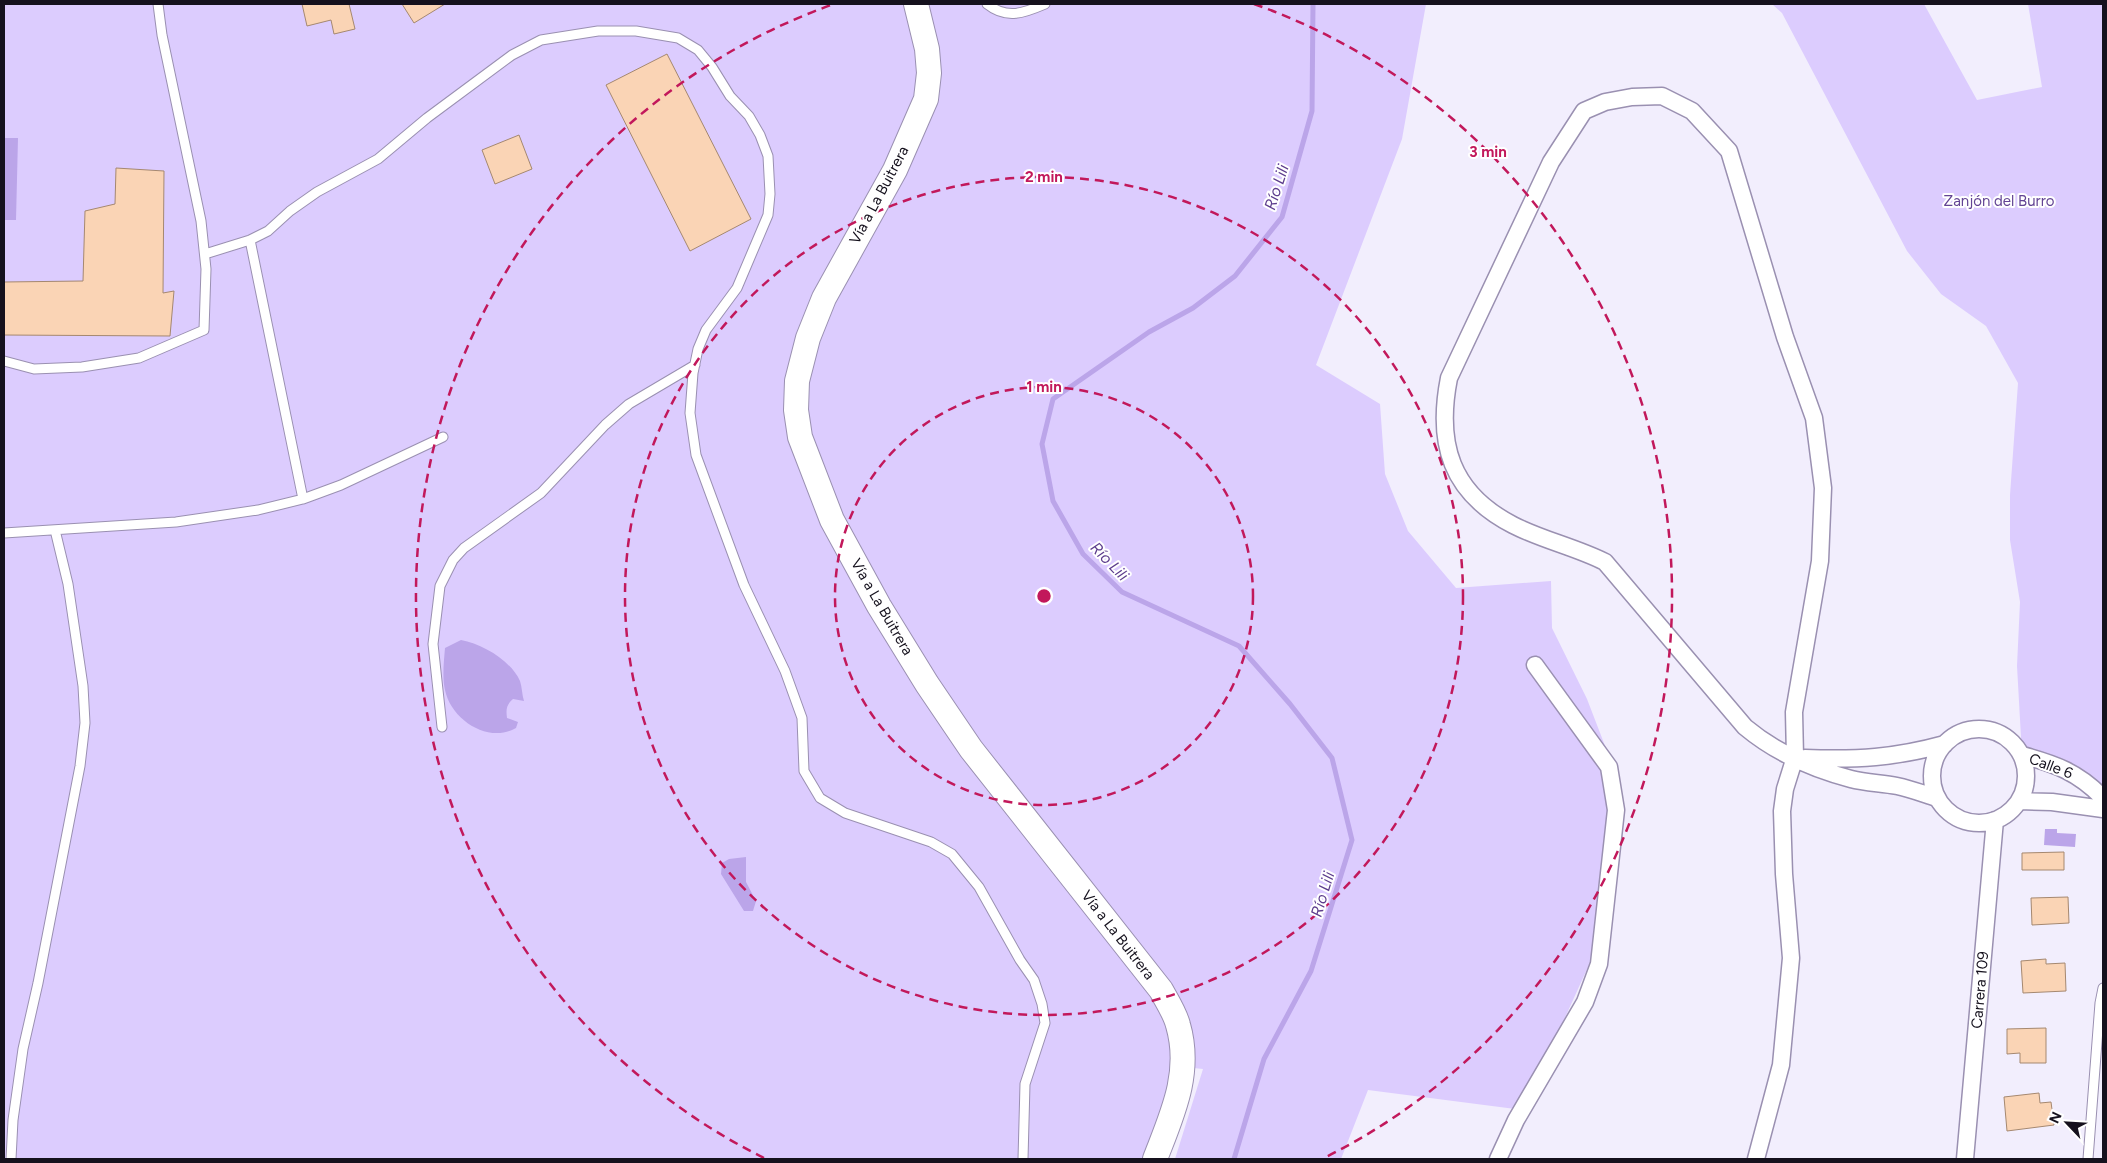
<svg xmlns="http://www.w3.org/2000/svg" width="2107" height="1163" font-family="Figtree,sans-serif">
  <rect width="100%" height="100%" fill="#f2eefd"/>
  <path fill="#dcccfe" d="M 4,4 L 1426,4 L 1402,139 L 1316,365 L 1380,404 L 1385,474 L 1408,531 L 1456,588 L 1551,581 L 1552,628 L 1587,699 L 1617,777 L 1603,934 L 1523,1110 L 1368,1090 L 1341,1159 L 1175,1159 L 1203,1069 L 1184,1067 L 1155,1159 L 4,1159 Z
    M 1772,4 L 1924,4 L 1977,100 L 2042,87 L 2028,4 L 2103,4 L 2103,798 L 2022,755 L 2017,666 L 2020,602 L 2010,540 L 2010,495 L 2018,383 L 1986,326 L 1941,294 L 1907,251 L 1782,13 Z"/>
  <path fill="#bba5e9" d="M 4,138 L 18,138 L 16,220 L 4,220 Z
    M 461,640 C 483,644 511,661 520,681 C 522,687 522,695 524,701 L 513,699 C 506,705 506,710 507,718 L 518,722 L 516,728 C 489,744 451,720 445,690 C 442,677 444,661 445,648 Z
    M 2045,829 L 2057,829 L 2057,833 L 2076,834 L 2075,847 L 2044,845 Z
    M 746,857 L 746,882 L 756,901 L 753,911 L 744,911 L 721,874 L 722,863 L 729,859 Z"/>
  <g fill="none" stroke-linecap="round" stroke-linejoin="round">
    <path stroke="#bba5e9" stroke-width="5" d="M 1234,1159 L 1264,1059 L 1311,971 L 1352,840 L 1332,758 L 1290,704 L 1239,646 L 1122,592 L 1083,554 L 1053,501 L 1042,444 L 1053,399 L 1149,332 L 1193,308 L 1235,276 L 1282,217 L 1312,111 L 1313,4"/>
  </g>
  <path fill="#fad4b5" stroke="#a58870" d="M 302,4 L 349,4 L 355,29 L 334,34 L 331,20 L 307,26 Z
    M 402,4 L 445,4 L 414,23 Z
    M 667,54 L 751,219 L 690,251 L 606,85 Z
    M 519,135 L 532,169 L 495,184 L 482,150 Z
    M 116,168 L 164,171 L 163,293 L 174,291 L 170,336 L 4,335 L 4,282 L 83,281 L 85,211 L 115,204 Z
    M 2064,852 L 2064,870 L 2022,870 L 2022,853 Z
    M 2068,897 L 2069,923 L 2032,925 L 2031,898 Z
    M 2046,959 L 2046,964 L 2065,963 L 2066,991 L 2023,993 L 2021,961 Z
    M 2046,1028 L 2046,1063 L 2020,1063 L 2020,1053 L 2007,1054 L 2007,1029 Z
    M 2039,1093 L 2040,1103 L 2051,1102 L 2054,1125 L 2007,1131 L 2004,1097 Z"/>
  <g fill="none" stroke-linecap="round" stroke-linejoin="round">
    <defs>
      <path id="lane" d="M 987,4 C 1007,20 1024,13 1045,4
        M 250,240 L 303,499
        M 205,254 L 250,240 L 268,231 L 290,211 L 317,192 L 378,159 L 427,118 L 512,55 L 541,40 L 598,31 L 636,31 L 678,38 L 698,50 L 712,67 L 730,96 L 749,116 L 760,135 L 768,156 L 770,194 L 768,215 L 737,288 L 706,330 L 698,349 L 693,373 L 690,413 L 696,455 L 744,585 L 785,671 L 802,718 L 804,771 L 820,798 L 845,813 L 931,842 L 952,854 L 979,887 L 1020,960 L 1034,980 L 1042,1004 L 1045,1023 L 1025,1084 L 1023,1159
        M 4,361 L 34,369 L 82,367 L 139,358 L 204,330 L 206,269 L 201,221 L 162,35 L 158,4
        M 4,533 L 176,522 L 258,510 L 303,499 L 341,485 L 443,437
        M 442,727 L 433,644 L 440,586 L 453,560 L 464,548 L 541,493 L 605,425 L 629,404 L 695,365
        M 11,1159 L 13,1120 L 23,1049 L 38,983 L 80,766 L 85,723 L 83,686 L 68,584 L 55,530
        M 2088,1159 L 2100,1003 L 2103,988"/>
      <path id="street" d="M1932 776a47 47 0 1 1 94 0a47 47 0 1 1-94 0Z
        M 2022,755 C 2055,764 2078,772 2103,798
        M 1805,758 C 1857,760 1894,758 1945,744
        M 2019,801 L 2052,802 L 2103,809
        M 1498,1159 L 1516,1120 L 1585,1002 L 1599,964 L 1616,810 L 1609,767 L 1535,665
        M 1756,1159 L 1781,1065 L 1791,958 L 1784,874 L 1782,811 L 1785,789 L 1795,757 L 1794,712 L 1820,561 L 1823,488 L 1814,418 L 1785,337 L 1729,151 L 1692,111 L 1662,96 L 1632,97 L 1605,102 L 1584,111 L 1551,162 L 1449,378 C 1436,444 1451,493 1513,525 C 1542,540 1575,547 1605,562 L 1745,727 C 1775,752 1813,769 1851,779 C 1866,783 1882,783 1897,786 C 1911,789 1924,794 1937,798
        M 1965,1159 L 1995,820"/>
      <path id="secondary" d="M 916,4 L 927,49 L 929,73 L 926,99 L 895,170 L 824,298 L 808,338 L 797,381 L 796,410 L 800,437 L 832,520 L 879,606 L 927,684 L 971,749 L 1161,990 C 1167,1001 1175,1013 1178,1025 C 1192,1073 1172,1115 1155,1159"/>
    </defs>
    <use href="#lane" stroke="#9a90b1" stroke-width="11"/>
    <use href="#street" stroke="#9a90b1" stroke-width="19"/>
    <use href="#secondary" stroke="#9a90b1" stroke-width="26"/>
    <use href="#lane" stroke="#fff" stroke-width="9"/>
    <use href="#street" stroke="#fff" stroke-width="16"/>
    <use href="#secondary" stroke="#fff" stroke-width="24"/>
  </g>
  <g fill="none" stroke="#c2185b" stroke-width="2.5" stroke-dasharray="9 6">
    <circle cx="1044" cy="596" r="209"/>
    <circle cx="1044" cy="596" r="419"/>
    <path d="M764 1158A628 628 0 0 1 834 4M1254 4A628 628 0 0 1 1324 1158"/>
  </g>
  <g text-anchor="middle" stroke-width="4" stroke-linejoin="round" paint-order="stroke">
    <g font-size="15" fill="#15111d" stroke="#fff">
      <text transform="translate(879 195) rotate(-62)" y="5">Vía a La Buitrera</text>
      <text transform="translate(882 607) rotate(60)" y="5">Vía a La Buitrera</text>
      <text transform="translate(2051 766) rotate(21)" y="5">Calle 6</text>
      <text transform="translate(1118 935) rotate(52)" y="5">Vía a La Buitrera</text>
      <text transform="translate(1980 990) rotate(-85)" y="5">Carrera 109</text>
    </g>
    <g font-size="15" fill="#634494" stroke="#fff">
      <text x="1999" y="206">Zanjón del Burro</text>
    </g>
    <g font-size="16" font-style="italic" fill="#5d3d8d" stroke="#fff">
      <text transform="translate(1276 187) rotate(-72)" y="6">Río Lili</text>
      <text transform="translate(1110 561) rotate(46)" y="6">Río Lili</text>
      <text transform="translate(1322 894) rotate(-73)" y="6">Río Lili</text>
    </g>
  </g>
  <circle cx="1044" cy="596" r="8" fill="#c2185b" stroke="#fff" stroke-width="2.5"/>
  <g font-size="15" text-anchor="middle" font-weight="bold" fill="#c2185b" stroke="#fff" stroke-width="4" stroke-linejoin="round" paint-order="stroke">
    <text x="1488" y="157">3 min</text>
    <text x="1044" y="182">2 min</text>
    <text x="1044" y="392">1 min</text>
  </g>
  <rect width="2107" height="1163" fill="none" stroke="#15111d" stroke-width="10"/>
  <g transform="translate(2067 1123) rotate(295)" stroke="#ffffff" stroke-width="4" paint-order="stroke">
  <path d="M0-4L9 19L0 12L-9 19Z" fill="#15111d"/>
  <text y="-8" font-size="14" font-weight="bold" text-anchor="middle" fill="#15111d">N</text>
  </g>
</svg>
